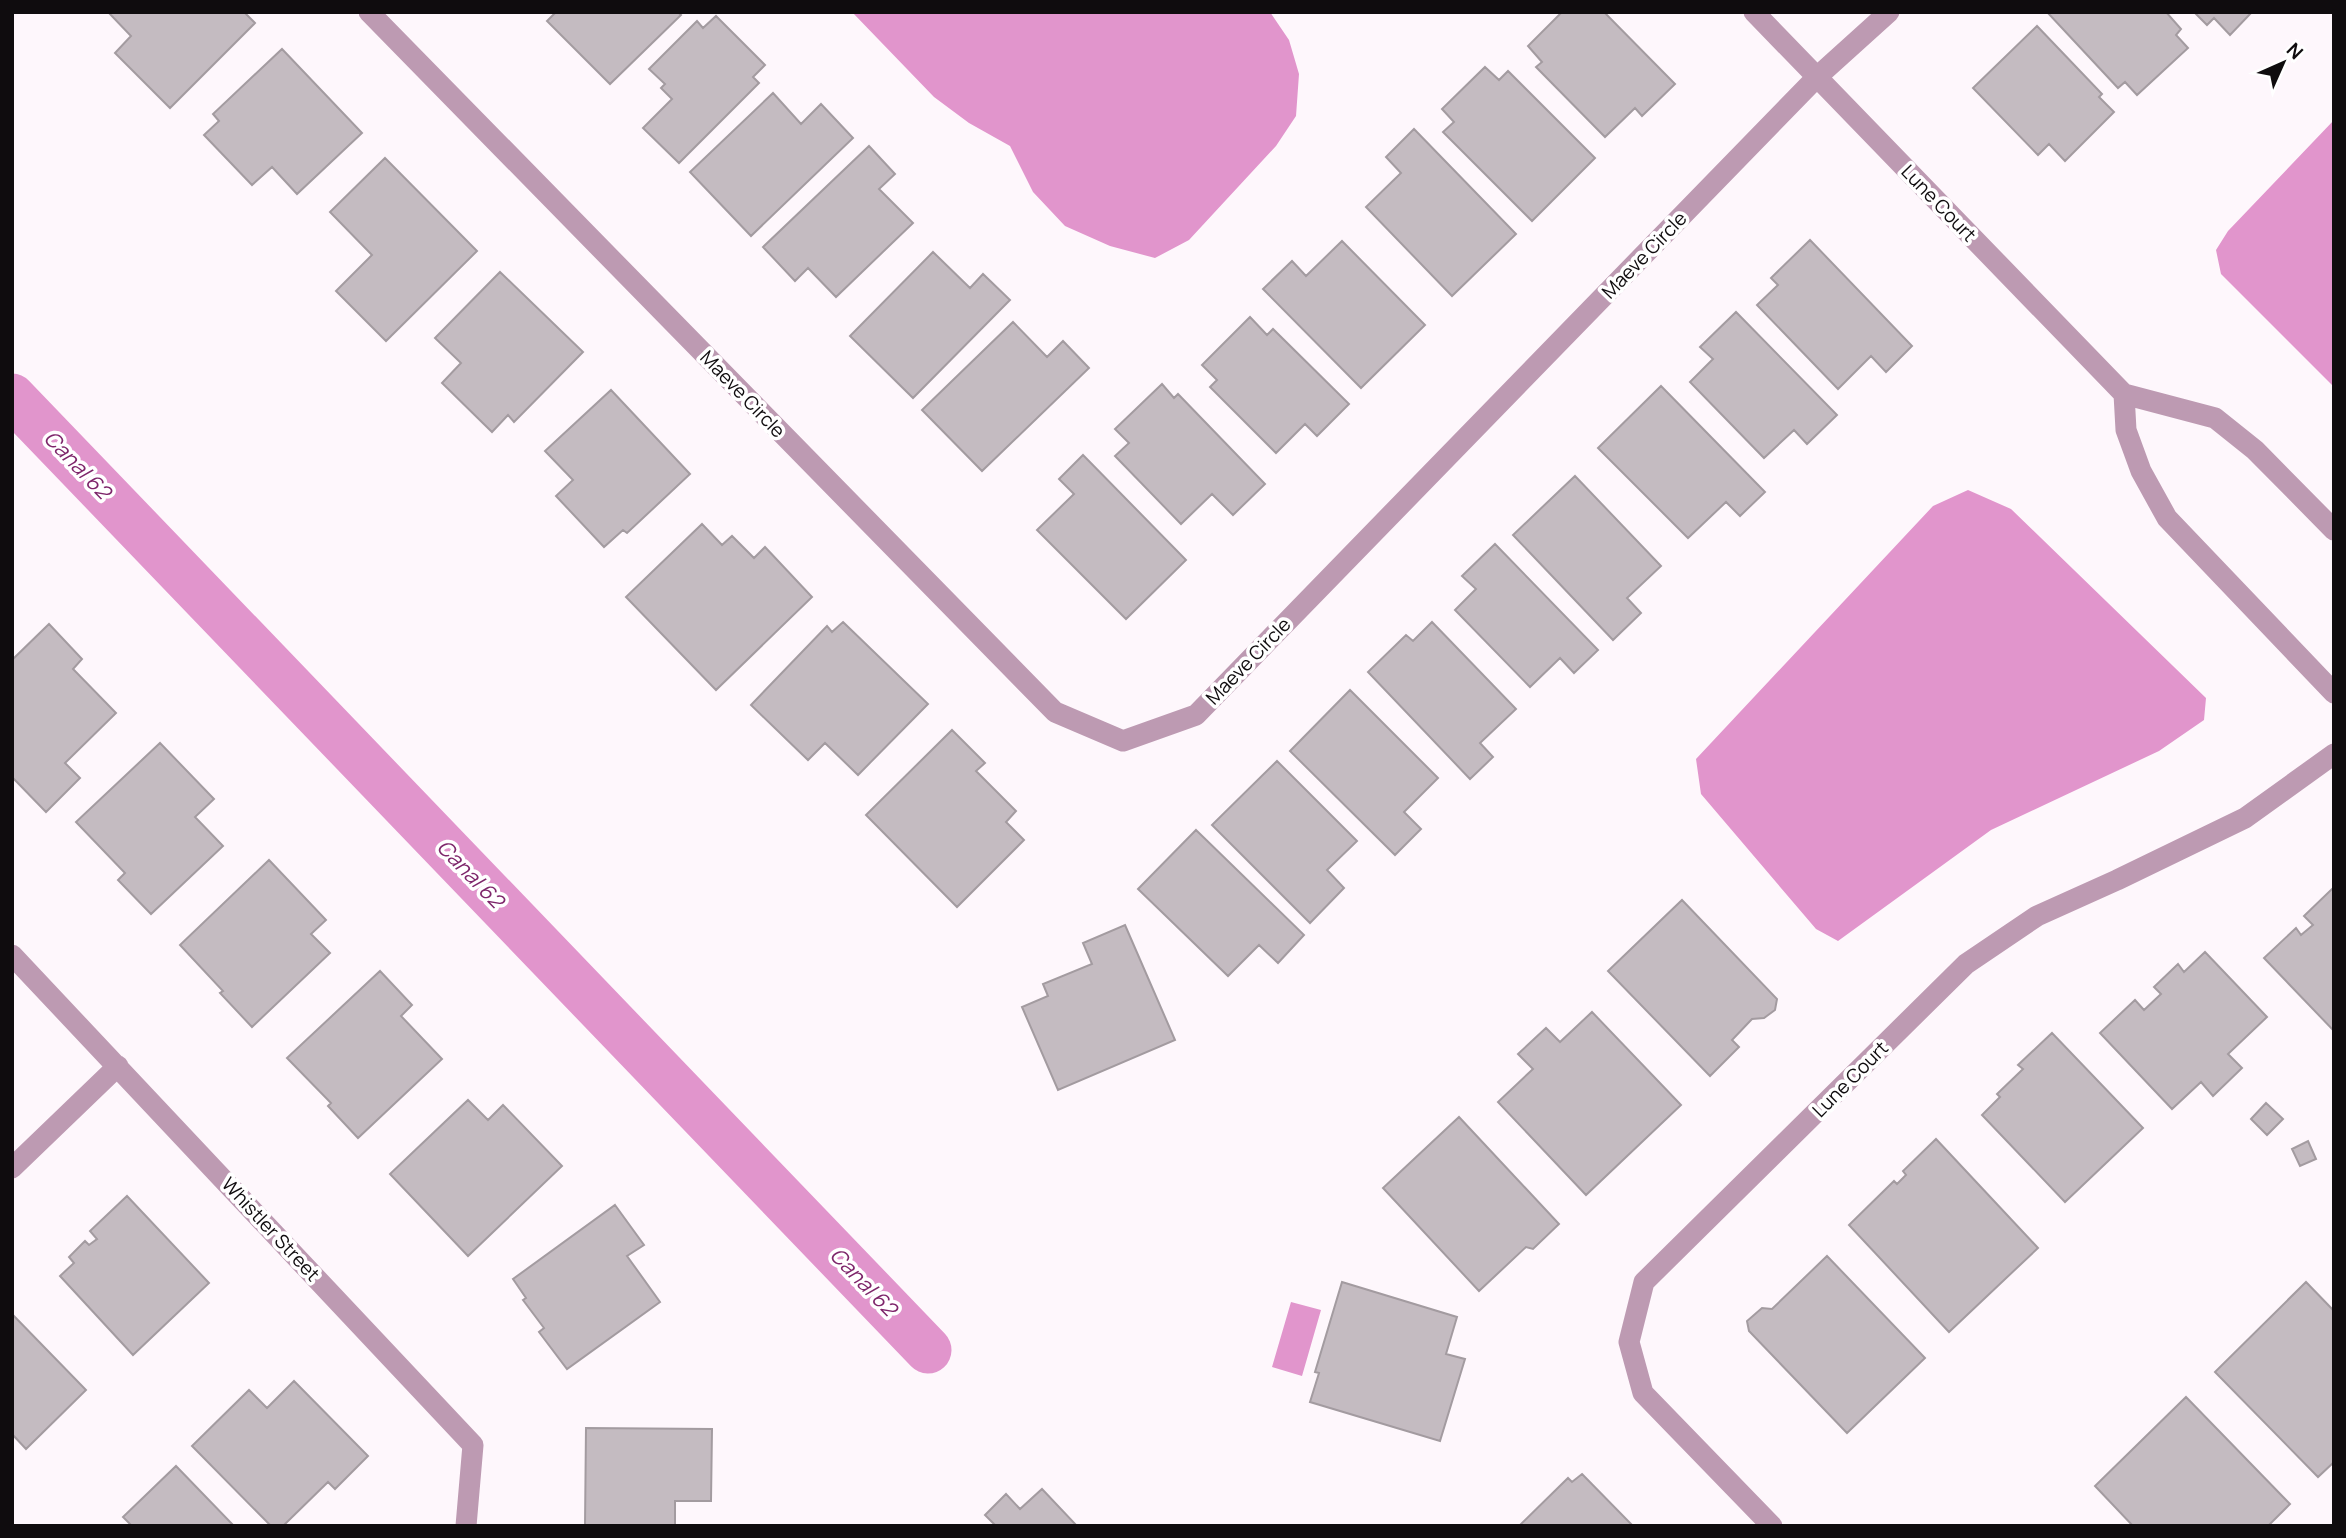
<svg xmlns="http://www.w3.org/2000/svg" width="2346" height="1538" font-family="Manrope,sans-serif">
  <rect width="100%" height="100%" fill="#fef7fc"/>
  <path fill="#e195cc" d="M 852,12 L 1270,12 L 1289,40 L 1299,74 L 1296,116 L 1276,146 L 1189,240 L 1155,258 L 1110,246 L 1065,226 L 1033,192 L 1010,146 L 969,123 L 934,97 Z
    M 2334,120 L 2334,387 L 2221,274 L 2216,250 L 2228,231 Z
    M 1968,490 L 2011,509 L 2206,698 L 2204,720 L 2159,751 L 1991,830 L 1838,941 L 1816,929 L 1701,794 L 1696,759 L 1933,506 Z
    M 1291,1302 L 1321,1310 L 1302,1376 L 1272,1367 Z"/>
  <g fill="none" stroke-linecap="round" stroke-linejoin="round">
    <path stroke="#e195cc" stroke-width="47" d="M 12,397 L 928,1350"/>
  </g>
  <path fill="#c4bbc1" stroke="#a39ba0" stroke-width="2" d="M 108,12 L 244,12 L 255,23 L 170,108 L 115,53 L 131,36 Z
    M 556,12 L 678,12 L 681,15 L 610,84 L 547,21 Z
    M 1562,12 L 1604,12 L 1675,84 L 1642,116 L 1635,108 L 1605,137 L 1536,67 L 1542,62 L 1528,46 Z
    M 2047,12 L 2166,12 L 2181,29 L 2176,35 L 2188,48 L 2137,95 L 2125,82 L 2118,88 Z
    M 2194,12 L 2252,12 L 2230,35 L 2214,18 L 2207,25 Z
    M 716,16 L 765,65 L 753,77 L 759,83 L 679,163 L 643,128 L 672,99 L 661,88 L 665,84 L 649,69 L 697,21 L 703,28 Z
    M 2037,26 L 2102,94 L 2099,97 L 2114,112 L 2065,161 L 2049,144 L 2038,155 L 1973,88 Z
    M 282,49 L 362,133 L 297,194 L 272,167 L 252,185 L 204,135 L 219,121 L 213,114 Z
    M 1485,67 L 1499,80 L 1508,71 L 1595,158 L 1532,221 L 1443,132 L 1454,122 L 1442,109 Z
    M 773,93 L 801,124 L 821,104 L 853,138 L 751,236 L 690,172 Z
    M 1414,129 L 1516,234 L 1452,296 L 1366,207 L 1401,173 L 1386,157 Z
    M 869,146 L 895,174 L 879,189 L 913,223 L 836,297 L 808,268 L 795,281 L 763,247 Z
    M 385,158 L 477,251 L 386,341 L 336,291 L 372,255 L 330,212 Z
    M 1810,240 L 1912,346 L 1886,372 L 1871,356 L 1838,389 L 1757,305 L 1778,285 L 1771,278 Z
    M 1342,241 L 1425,325 L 1361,388 L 1263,289 L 1292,261 L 1306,276 Z
    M 933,252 L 970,288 L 983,274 L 1010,300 L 913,398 L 850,336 Z
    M 500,272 L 583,352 L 514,422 L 508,415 L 492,432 L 442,383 L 461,363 L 435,338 Z
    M 1736,312 L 1837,415 L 1807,444 L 1794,430 L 1764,458 L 1690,382 L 1713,359 L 1700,347 Z
    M 1250,317 L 1267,335 L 1273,329 L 1349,404 L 1317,436 L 1305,424 L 1276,453 L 1210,387 L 1217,380 L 1202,365 Z
    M 1013,322 L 1047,357 L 1063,341 L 1089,368 L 982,471 L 922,410 Z
    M 1162,384 L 1174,398 L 1178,394 L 1265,484 L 1233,515 L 1212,494 L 1181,524 L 1115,456 L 1129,443 L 1115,429 Z
    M 1661,386 L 1765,492 L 1740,516 L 1726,502 L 1688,538 L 1598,448 Z
    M 611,390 L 690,474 L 627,533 L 623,530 L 604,547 L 556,496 L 573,480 L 545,451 Z
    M 1083,455 L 1186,560 L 1126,619 L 1037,530 L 1074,494 L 1059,479 Z
    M 1575,476 L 1661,566 L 1627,598 L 1641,613 L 1613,640 L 1513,535 Z
    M 702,524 L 722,545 L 732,536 L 754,558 L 765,547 L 812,597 L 716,690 L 626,597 Z
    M 1495,544 L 1598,650 L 1574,673 L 1560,658 L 1530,687 L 1455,610 L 1476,589 L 1462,576 Z
    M 843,622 L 928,704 L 858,775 L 825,743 L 808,760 L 751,705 L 827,626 L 832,632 Z
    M 1432,622 L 1516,709 L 1480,743 L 1493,757 L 1470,779 L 1368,672 L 1406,635 L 1413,641 Z
    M 49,624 L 82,659 L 73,669 L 116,713 L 65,763 L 80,778 L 46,812 L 12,777 L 12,660 Z
    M 1350,690 L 1438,778 L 1404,812 L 1421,829 L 1395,855 L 1290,751 Z
    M 952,730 L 985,763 L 976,771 L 1016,811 L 1006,822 L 1024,840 L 957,907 L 866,815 Z
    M 160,743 L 214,799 L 195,817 L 223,846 L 151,914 L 118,880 L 125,873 L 76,822 Z
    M 1277,761 L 1357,841 L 1327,870 L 1344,888 L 1310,923 L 1212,825 Z
    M 1196,830 L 1304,935 L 1278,963 L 1259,945 L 1228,976 L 1138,889 Z
    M 269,860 L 326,920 L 311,934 L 330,953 L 252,1027 L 220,993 L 223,991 L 180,945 Z
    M 2334,887 L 2334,1031 L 2264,958 L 2296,928 L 2301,935 L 2313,925 L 2304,916 Z
    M 1682,900 L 1777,999 L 1775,1010 L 1764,1018 L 1752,1019 L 1732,1040 L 1739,1047 L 1710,1076 L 1608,971 Z
    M 1125,925 L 1175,1040 L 1058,1090 L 1022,1007 L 1048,996 L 1043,984 L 1092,964 L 1083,943 Z
    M 2205,952 L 2267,1017 L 2228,1054 L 2242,1068 L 2213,1096 L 2201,1082 L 2172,1109 L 2100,1033 L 2135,1000 L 2144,1010 L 2161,994 L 2154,987 L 2178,964 L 2184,972 Z
    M 380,971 L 412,1005 L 401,1016 L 442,1059 L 358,1138 L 328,1106 L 331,1103 L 287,1058 Z
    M 1592,1012 L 1681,1105 L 1586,1195 L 1498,1102 L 1533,1069 L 1518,1054 L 1546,1028 L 1560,1042 Z
    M 2052,1033 L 2143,1128 L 2065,1202 L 1982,1115 L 2000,1097 L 1997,1094 L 2023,1069 L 2018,1065 Z
    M 468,1100 L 488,1120 L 503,1105 L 562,1166 L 468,1256 L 390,1174 Z
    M 2266,1103 L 2283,1119 L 2267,1135 L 2251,1119 Z
    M 1459,1117 L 1559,1224 L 1533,1249 L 1526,1247 L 1479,1291 L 1383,1188 Z
    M 1936,1139 L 2038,1248 L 1949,1332 L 1849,1225 L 1894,1181 L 1897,1184 L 1906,1175 L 1903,1171 Z
    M 2308,1141 L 2316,1159 L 2300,1166 L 2292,1149 Z
    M 127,1196 L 209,1283 L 133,1355 L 60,1276 L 74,1263 L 69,1257 L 85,1241 L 89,1245 L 97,1239 L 90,1231 Z
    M 615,1205 L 644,1245 L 627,1256 L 660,1302 L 567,1369 L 539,1332 L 544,1328 L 523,1300 L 526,1298 L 513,1279 Z
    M 1827,1256 L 1925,1358 L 1847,1433 L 1749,1331 L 1747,1321 L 1762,1308 L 1772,1309 Z
    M 1342,1282 L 1457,1317 L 1446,1354 L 1465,1359 L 1440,1441 L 1310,1402 L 1319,1373 L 1315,1372 Z
    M 2306,1282 L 2334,1311 L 2334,1462 L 2318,1477 L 2215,1372 Z
    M 12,1314 L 86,1390 L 26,1449 L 12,1434 Z
    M 294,1381 L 368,1456 L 335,1489 L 328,1482 L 283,1526 L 271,1526 L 192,1446 L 249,1390 L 267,1408 Z
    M 2186,1397 L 2290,1504 L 2268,1526 L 2133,1526 L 2095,1486 Z
    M 586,1428 L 712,1429 L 711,1501 L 675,1501 L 675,1526 L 585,1526 Z
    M 176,1466 L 234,1526 L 132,1526 L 123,1517 Z
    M 1582,1474 L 1633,1526 L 1519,1526 L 1568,1478 L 1572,1482 Z
    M 1042,1489 L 1077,1526 L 996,1526 L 985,1515 L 1006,1494 L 1020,1509 Z"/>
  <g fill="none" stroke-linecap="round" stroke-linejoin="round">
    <path stroke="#bd9ab2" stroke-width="21" d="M 369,12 L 1055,712 L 1123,741 L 1196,715 L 1817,77 L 1889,12
      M 1754,12 L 2124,394 L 2215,418 L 2255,450 L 2334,530
      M 2124,394 L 2126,430 L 2141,471 L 2167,518 L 2334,693
      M 12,955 L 473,1445 L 466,1526
      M 12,1168 L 118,1066
      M 1772,1526 L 1643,1393 L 1629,1342 L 1644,1282 L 1966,964 L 2037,916 L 2117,880 L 2245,818 L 2334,754"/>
  </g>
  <g text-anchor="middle" stroke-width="7" stroke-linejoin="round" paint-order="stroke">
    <g font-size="19" fill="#0f0c0e" stroke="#fff">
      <text transform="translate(1939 203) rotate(46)" y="7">Lune Court</text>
      <text transform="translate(1644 255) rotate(-46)" y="7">Maeve Circle</text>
      <text transform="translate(743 394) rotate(46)" y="7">Maeve Circle</text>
      <text transform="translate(1248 661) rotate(-46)" y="7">Maeve Circle</text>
      <text transform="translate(1850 1079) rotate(-45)" y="7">Lune Court</text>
      <text transform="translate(271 1229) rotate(47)" y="7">Whistler Street</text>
    </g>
    <g font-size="21" font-style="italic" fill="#7e266b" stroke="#fff">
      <text transform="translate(77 465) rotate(46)" y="7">Canal 62</text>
      <text transform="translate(470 874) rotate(46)" y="7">Canal 62</text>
      <text transform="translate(863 1282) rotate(46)" y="7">Canal 62</text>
    </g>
  </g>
  <rect width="2346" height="1538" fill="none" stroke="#0f0c0e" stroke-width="28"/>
  <g transform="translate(2283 63) rotate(45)" stroke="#ffffff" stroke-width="5" paint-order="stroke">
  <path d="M0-5L12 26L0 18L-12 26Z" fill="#0f0c0e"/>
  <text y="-10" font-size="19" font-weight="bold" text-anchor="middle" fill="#0f0c0e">N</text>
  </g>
</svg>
